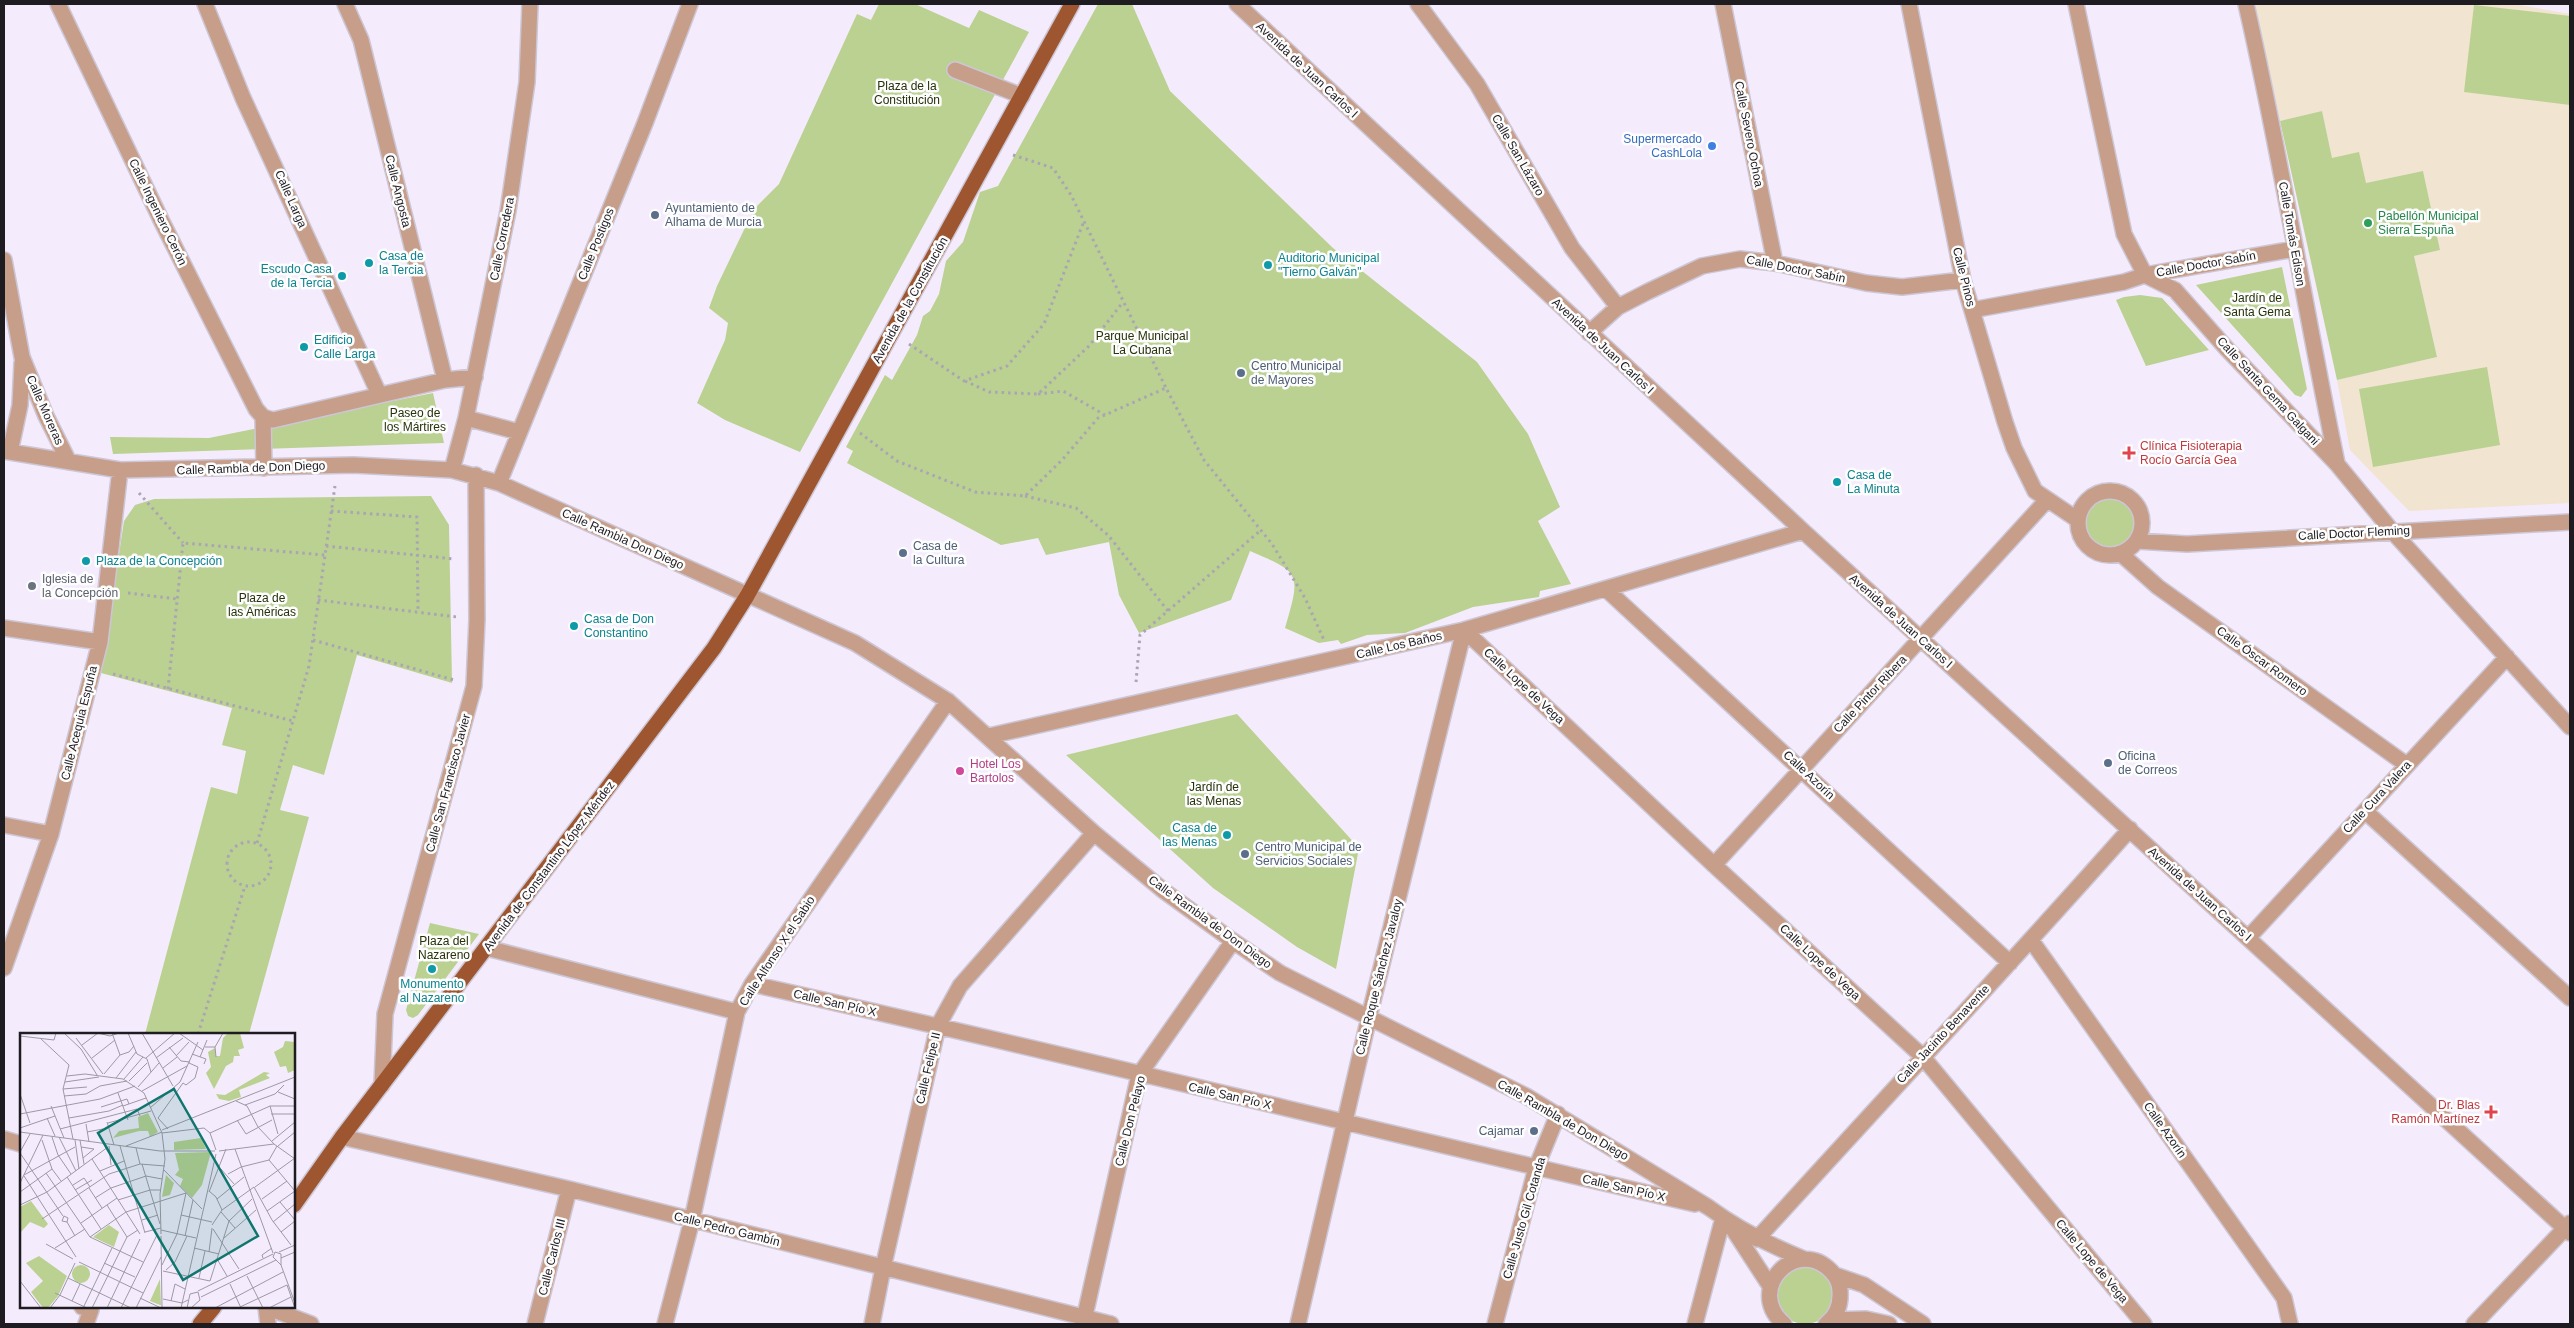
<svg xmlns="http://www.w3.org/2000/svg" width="2574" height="1328" font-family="Arial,sans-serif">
  <rect width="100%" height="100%" fill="#f4ecfd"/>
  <path fill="#f1e4d0" d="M 2255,4 L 2514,4 L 2570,14 L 2570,503 L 2409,511 L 2350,450 L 2337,380 L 2437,357 L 2414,256 L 2440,250 L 2423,171 L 2366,183 L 2332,158 L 2322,111 L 2280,121 Z"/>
  <path fill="#bad191" d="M 879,4 L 915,4 L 969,28 L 979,10 L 1029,32 L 800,452 L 725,420 L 697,403 L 725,340 L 728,323 L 709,308 L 717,286 L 754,209 L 779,184 L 857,14 L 871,20 Z
    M 1098,4 L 1132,4 L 1170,91 L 1333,248 L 1477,362 L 1528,434 L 1560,507 L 1538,521 L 1571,584 L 1540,591 L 1539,597 L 1473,607 L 1405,633 L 1367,635 L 1341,644 L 1338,640 L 1319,643 L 1285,628 C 1301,573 1301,573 1250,551 L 1231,600 L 1139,633 L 1119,595 L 1109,542 L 1046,555 L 1038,538 L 1001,545 L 847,463 L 853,451 L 846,447 L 885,375 L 892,380 L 917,335 L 923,316 L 930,311 L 939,294 L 946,261 L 963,242 L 980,192 L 998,186 Z
    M 2474,5 L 2570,16 L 2570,105 L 2464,92 Z
    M 2322,111 L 2332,158 L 2359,152 L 2366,183 L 2423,171 L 2440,250 L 2414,256 L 2437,357 L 2337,380 L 2280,121 Z
    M 2282,267 L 2307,389 L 2301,397 L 2295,395 L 2196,285 Z
    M 2140,295 L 2162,298 L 2209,350 L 2146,366 L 2116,300 L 2124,297 Z
    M 2487,367 L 2500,445 L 2373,467 L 2359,389 Z
    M 433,393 L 444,443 L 113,454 L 110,437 L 209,438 Z
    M2082 522a28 28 0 1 1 56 0a28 28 0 1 1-56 0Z
    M 431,496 L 449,525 L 452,683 L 357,655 L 324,775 L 293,765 L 280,810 L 309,817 L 249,1034 L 145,1034 L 211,787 L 237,794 L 246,751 L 222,745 L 232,708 L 101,673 L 124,521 L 135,505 L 154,499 Z
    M 1237,714 L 1359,848 L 1336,969 L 1297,947 L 1213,888 L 1066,755 Z
    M 430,923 L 479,934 L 418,1015 L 413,1018 L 408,1016 L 406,1010 Z
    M1776 1295a29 29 0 1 1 58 0a29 29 0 1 1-58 0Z"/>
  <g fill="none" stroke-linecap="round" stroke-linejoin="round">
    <defs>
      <path id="minor" d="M 58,4 L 162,222 L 256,409 L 263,417
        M 205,4 L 243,98 L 379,394
        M 345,4 L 361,40 L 445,380
        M 1237,4 L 1803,531 L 2570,1233
        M 1418,4 L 1477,84 L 1572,248 L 1618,307
        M 1723,4 L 1775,263
        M 1909,4 L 1963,280 L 2005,422 L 2014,448 L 2035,491 L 2078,520
        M 2076,4 L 2124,234 L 2145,275 L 2175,290 L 2227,349 L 2337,464 L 2392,531 L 2570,727
        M 2246,4 C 2281,156 2305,310 2337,463
        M 955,70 L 1022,96
        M 4,260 L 22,357 L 46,416 L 69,462
        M 1972,310 L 2124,282 L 2145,275 L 2294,249
        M 1589,333 L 1618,307 L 1647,292 L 1702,266 L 1740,259 L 1775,263 L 1866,283 L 1902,287 L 1963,280
        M 263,417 L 273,420 L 445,380 L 475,377
        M 263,417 L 264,468
        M 466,418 L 519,432
        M 4,451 L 120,470 L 353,465 L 452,470 L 499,483 L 855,643 L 948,701 L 1094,833 L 1164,891 L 1233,941 L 1280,973 L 1526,1096 L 1708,1207 C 1738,1229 1769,1245 1804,1259
        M 10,452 L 20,405 L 22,363
        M 452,470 L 466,418 L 508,211 L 527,82 L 530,4
        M 499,483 L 645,123 L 690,4
        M2078 523a32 32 0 1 1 64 0a32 32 0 1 1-64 0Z
        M 2137,541 L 2187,544 L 2570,522
        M 2120,553 L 2158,587 L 2407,765
        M 1607,590 L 2010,963
        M 4,628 L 100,642
        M 989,736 L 1464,630 L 1803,531
        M 2365,811 L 2570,998
        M 4,825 L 51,834
        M 1714,865 L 2046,501
        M 2248,938 L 2507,657
        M 2031,940 L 2284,1298 L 2290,1324
        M 487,948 L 737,1012
        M 4,968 L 51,834 L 100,642 L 120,470
        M 752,984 C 1067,1054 1380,1132 1695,1204
        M 382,1085 L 385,1014 L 474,686 L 477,619 L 476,475
        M 342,1137 L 569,1189 L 1111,1324
        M 4,1139 L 21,1144
        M 1731,1226 L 1770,1286
        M 1757,1239 C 1881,1102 2007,968 2130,829
        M 1835,1275 L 1864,1285 L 1923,1324
        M 82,1307 L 91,1310 L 86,1324
        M 266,1307 L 311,1324
        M 266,1307 L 268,1324
        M 1831,1320 L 1866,1319 L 1889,1324
        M 535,1324 L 569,1189
        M 665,1324 L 692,1220 L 737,1012 L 752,984 L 948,701
        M 872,1324 L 883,1268 L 938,1026 L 960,986 L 1094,833
        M 1083,1324 L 1139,1075 L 1233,941
        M 1298,1324 L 1369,1017 L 1464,630 L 1714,865 L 1922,1056 L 2144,1324
        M 1495,1324 L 1536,1168 L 1558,1114
        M 1695,1324 L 1723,1218
        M 1784,1324 C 1744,1290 1796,1235 1831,1271 C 1836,1276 1840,1283 1840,1291 C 1841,1305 1837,1316 1826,1324
        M 2474,1324 L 2570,1223"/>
      <path id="major" d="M 294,1205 L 342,1137 L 714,648 L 747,596 L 1072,4
        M 200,1324 L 214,1307"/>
    </defs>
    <use href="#minor" stroke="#cdc6d5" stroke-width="18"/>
    <use href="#major" stroke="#cdc6d5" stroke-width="18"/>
    <path stroke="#aba5b2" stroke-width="3" stroke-dasharray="2.5 4" stroke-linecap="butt" d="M 1013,155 L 1053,168 L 1071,195 L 1166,388
      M 909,344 L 964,381 L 1007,366 L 1044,324 L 1084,221
      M 965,381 L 989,392 L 1038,394 L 1089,346 L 1123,302
      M 1038,394 L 1063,391 L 1105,415
      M 860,433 L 897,461 L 975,492 L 1025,496 L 1062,460 L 1098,418 L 1166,388 L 1204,460 L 1272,544 L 1305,598 L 1324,640
      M 139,493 L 183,543
      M 1025,496 L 1076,508 L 1108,535 L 1168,611
      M 331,511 L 417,517 L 418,612
      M 326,546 L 455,559
      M 128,593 L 177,599
      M 318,600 L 457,617
      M 313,640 L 454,680
      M 113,674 L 293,721
      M 1136,682 L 1140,635 L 1261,530
      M 168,689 L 183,543 L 325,555
      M227 864a22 22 0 1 1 44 0a22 22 0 1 1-44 0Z
      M 257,843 L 309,666 L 335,486
      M 198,1034 L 245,886"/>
    <use href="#minor" stroke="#c79e89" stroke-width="15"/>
    <use href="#major" stroke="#9e5630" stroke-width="15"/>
  </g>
  <circle fill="#3f7fe0" stroke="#fdfdfd" stroke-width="2" cx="1712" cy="146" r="5"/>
  <g fill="#5c6f8a" stroke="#fdfdfd" stroke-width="2">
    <circle cx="655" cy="215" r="5"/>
    <circle cx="1241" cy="373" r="5"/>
    <circle cx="903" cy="553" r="5"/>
    <circle cx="2108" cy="763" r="5"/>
    <circle cx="1245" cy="854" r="5"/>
    <circle cx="1534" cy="1131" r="5"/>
  </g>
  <circle fill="#2e9e5b" stroke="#fdfdfd" stroke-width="2" cx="2368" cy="223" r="5"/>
  <g fill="#0f9aa8" stroke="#fdfdfd" stroke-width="2">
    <circle cx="369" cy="263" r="5"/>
    <circle cx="1268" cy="265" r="5"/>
    <circle cx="342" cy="276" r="5"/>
    <circle cx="304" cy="347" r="5"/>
    <circle cx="1837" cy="482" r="5"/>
    <circle cx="86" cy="561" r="5"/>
    <circle cx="574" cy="626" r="5"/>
    <circle cx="1227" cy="835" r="5"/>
    <circle cx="432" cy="969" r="5"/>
  </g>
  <g fill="#e0444e" stroke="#fdfdfd" stroke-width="2">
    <path d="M2126.5 445.5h5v5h5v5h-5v5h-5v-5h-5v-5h5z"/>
    <path d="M2488.5 1104.5h5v5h5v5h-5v5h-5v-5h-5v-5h5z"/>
  </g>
  <circle fill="#6b7280" stroke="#fdfdfd" stroke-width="2" cx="32" cy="586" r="5"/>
  <circle fill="#d1479c" stroke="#fdfdfd" stroke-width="2" cx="960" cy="771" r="5"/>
  <g text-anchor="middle" stroke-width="5" stroke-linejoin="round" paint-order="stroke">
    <g font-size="12" fill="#1e1b21" stroke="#fdfdfd">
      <text transform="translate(1307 70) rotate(43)" y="4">Avenida de Juan Carlos I</text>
      <text transform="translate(1749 134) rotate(79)" y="4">Calle Severo Ochoa</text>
      <text transform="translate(1518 155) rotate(60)" y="4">Calle San Lázaro</text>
      <text transform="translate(398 191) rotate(76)" y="4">Calle Angosta</text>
      <text transform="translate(291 199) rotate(66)" y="4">Calle Larga</text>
      <text transform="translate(158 212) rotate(64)" y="4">Calle Ingeniero Cerón</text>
      <text transform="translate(2292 234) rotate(80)" y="4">Calle Tomás Edison</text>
      <text transform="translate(502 239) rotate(-79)" y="4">Calle Corredera</text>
      <text transform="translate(596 244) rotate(-68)" y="4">Calle Postigos</text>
      <text transform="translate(2206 264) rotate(-10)" y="4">Calle Doctor Sabín</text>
      <text transform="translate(1796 269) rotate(11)" y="4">Calle Doctor Sabín</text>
      <text transform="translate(1964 277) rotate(76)" y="4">Calle Pinos</text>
      <text transform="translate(910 300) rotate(-61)" y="4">Avenida de la Constitución</text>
      <text transform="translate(1603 346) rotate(43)" y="4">Avenida de Juan Carlos I</text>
      <text transform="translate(2268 391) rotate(47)" y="4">Calle Santa Gema Galgani</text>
      <text transform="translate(45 410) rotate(66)" y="4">Calle Moreras</text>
      <text transform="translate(251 468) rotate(-2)" y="4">Calle Rambla de Don Diego</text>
      <text transform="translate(2354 533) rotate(-3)" y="4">Calle Doctor Fleming</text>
      <text transform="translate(623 539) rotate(24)" y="4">Calle Rambla Don Diego</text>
      <text transform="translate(1901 621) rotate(42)" y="4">Avenida de Juan Carlos I</text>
      <text transform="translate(1399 645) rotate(-13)" y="4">Calle Los Baños</text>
      <text transform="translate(2262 661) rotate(36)" y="4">Calle Óscar Romero</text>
      <text transform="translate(1524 686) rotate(43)" y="4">Calle Lope de Vega</text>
      <text transform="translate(1870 694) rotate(-47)" y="4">Calle Pintor Ribera</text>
      <text transform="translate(79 723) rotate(-76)" y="4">Calle Acequia Espuña</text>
      <text transform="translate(1809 775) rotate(43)" y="4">Calle Azorín</text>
      <text transform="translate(448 783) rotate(-75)" y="4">Calle San Francisco Javier</text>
      <text transform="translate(2377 797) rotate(-47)" y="4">Calle Cura Valera</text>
      <text transform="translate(549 866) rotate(-53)" y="4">Avenida de Constantino López Méndez</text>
      <text transform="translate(2200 894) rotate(42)" y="4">Avenida de Juan Carlos I</text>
      <text transform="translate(1210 922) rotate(36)" y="4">Calle Rambla de Don Diego</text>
      <text transform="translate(777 951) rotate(-57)" y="4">Calle Alfonso X el Sabio</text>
      <text transform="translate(1820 962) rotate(43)" y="4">Calle Lope de Vega</text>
      <text transform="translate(1379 977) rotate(-76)" y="4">Calle Roque Sánchez Javaloy</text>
      <text transform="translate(835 1003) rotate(13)" y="4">Calle San Pío X</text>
      <text transform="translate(1943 1034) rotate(-47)" y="4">Calle Jacinto Benavente</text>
      <text transform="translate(928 1068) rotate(-77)" y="4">Calle Felipe II</text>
      <text transform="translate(1230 1096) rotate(13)" y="4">Calle San Pío X</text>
      <text transform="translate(1563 1120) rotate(30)" y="4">Calle Rambla de Don Diego</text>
      <text transform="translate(1130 1121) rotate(-76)" y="4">Calle Don Pelayo</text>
      <text transform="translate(2165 1130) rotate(55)" y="4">Calle Azorín</text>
      <text transform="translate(1624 1188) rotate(13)" y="4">Calle San Pío X</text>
      <text transform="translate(1524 1218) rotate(-74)" y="4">Calle Justo Gil Cotanda</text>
      <text transform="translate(727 1229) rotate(14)" y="4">Calle Pedro Gambín</text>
      <text transform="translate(552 1257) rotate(-76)" y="4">Calle Carlos III</text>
      <text transform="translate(2092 1261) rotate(50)" y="4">Calle Lope de Vega</text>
    </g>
    <g font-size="12" fill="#26320a" stroke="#fdfdfd">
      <text x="907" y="90">Plaza de la<tspan x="907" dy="14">Constitución</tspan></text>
      <text x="2257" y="302">Jardín de<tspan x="2257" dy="14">Santa Gema</tspan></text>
      <text x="1142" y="340">Parque Municipal<tspan x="1142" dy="14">La Cubana</tspan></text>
      <text x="415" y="417">Paseo de<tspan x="415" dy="14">los Mártires</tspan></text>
      <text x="262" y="602">Plaza de<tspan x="262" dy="14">las Américas</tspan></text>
      <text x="1214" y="791">Jardín de<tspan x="1214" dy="14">las Menas</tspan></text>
      <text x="444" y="945">Plaza del<tspan x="444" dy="14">Nazareno</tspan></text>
    </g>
    <g font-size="12" fill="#366cbe" stroke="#fdfdfd" text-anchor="end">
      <text x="1702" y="143">Supermercado<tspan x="1702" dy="14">CashLola</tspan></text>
    </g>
    <g font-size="12" fill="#4e5e75" stroke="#fdfdfd" text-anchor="start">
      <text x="665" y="212">Ayuntamiento de<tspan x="665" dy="14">Alhama de Murcia</tspan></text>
      <text x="1251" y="370">Centro Municipal<tspan x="1251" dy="14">de Mayores</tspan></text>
      <text x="913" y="550">Casa de<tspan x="913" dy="14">la Cultura</tspan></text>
      <text x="2118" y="760">Oficina<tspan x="2118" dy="14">de Correos</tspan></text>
      <text x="1255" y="851">Centro Municipal de<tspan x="1255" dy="14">Servicios Sociales</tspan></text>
      <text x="1524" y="1135" text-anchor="end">Cajamar</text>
    </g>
    <g font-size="12" fill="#27864d" stroke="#fdfdfd" text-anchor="start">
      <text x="2378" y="220">Pabellón Municipal<tspan x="2378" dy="14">Sierra Espuña</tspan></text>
    </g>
    <g font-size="12" fill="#0d838f" stroke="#fdfdfd" text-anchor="start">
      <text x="379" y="260">Casa de<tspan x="379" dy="14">la Tercia</tspan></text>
      <text x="1278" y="262">Auditorio Municipal<tspan x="1278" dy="14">"Tierno Galván"</tspan></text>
      <text x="332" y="273" text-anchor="end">Escudo Casa<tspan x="332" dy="14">de la Tercia</tspan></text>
      <text x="314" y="344">Edificio<tspan x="314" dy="14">Calle Larga</tspan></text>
      <text x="1847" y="479">Casa de<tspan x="1847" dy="14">La Minuta</tspan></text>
      <text x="96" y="565">Plaza de la Concepción</text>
      <text x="584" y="623">Casa de Don<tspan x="584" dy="14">Constantino</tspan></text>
      <text x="1217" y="832" text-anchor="end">Casa de<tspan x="1217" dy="14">las Menas</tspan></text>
      <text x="432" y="988" text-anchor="middle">Monumento<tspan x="432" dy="14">al Nazareno</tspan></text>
    </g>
    <g font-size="12" fill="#be3a42" stroke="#fdfdfd" text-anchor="start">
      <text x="2140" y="450">Clínica Fisioterapia<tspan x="2140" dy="14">Rocío García Gea</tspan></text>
      <text x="2480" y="1109" text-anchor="end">Dr. Blas<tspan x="2480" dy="14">Ramón Martínez</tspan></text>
    </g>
    <g font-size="12" fill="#5b616d" stroke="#fdfdfd" text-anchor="start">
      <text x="42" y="583">Iglesia de<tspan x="42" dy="14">la Concepción</tspan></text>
    </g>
    <g font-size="12" fill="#b23c85" stroke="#fdfdfd" text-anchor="start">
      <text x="970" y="768">Hotel Los<tspan x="970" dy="14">Bartolos</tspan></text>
    </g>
  </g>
  <g transform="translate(20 1033)">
    <rect width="275" height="275" fill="#f4ecfd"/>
    <path d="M 208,0 L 220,0 L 224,15 L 218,17 L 220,23 L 214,23 L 213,29 L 206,33 L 194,56 L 186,40 L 191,34 L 188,19 L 195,15 L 196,23 L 200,23 L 203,5 ZM 265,8 L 275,9 L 275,37 L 268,40 L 266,33 L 260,34 L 254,19 L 263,14 ZM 244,39 L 250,40 L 246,42 L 250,45 L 219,57 L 221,64 L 209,68 L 199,66 L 196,61 L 205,62 ZM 128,80 L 138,99 L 130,104 L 128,98 L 119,98 L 93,105 L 99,98 L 119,95 L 118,84 ZM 181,105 L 186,116 L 154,117 L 154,109 ZM 191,119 L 182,152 L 172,165 L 160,153 L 163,146 L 155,142 L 159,137 L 155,120 ZM 146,142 L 154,150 L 150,162 L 142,164 ZM 11,168 L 28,191 L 24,195 L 10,189 L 0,200 L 0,174 ZM 89,192 L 99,199 L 94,214 L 73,204 ZM 19,223 L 47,243 L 38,263 L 28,275 L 23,275 L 11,259 L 23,248 L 6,230 ZM52 241a9 9 0 1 1 18 0a9 9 0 1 1-18 0ZM 140,246 L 141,272 L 140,272 L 130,268 Z" fill="#bad191"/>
    <path fill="none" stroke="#9e98a5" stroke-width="1" d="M 44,0 L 61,16 L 77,42M 78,0 L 90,3 L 99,0M 92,0 L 100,22M 108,0 L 117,21 L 127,26 L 131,39M 122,0 L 153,53M 159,0 L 183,17M 0,3 L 34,7 L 36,0M 20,5 L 49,32 L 43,56 L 53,106M 56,5 L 83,41M 62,12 L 78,0M 149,14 L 161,28 L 170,29M 185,14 L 195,14 L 196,24M 195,14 L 203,0M 172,21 L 186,26 L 184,31M 100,22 L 109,19 L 114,13M 156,23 L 169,9M 180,24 L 187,7M 72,25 L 95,7M 126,25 L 155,0M 136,25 L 163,5M 143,35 L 157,24M 84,41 L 100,22M 47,43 L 65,41 L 103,46 L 124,60 L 142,100 L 145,126 L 140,161 L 141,201M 96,45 L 116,19M 104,46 L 123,24M 109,48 L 127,30M 45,49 L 79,44M 163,50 L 166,52 L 175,45 L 178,34 L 169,30M 118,54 L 139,30M 43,56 L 67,54M 122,58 L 167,33M 258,59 L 275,66M 98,60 L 108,87M 0,61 L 10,90M 44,63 L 66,61 L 80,53 L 107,48M 216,68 L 227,73 L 238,94 L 254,111M 225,72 L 255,61 L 264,52M 31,73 L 44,105M 103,73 L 126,65M 250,73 L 258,101M 81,74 L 107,66 L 109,71M 130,75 L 160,49 L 178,9M 0,81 L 80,66 L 115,53M 251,81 L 275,81M 27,85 L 35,103M 49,85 L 89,78 L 103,72M 217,87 L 226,101 L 252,87M 87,89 L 94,112M 88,90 L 131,78M 66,91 L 69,109M 0,95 L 35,83M 40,96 L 117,76 L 120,83M 148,96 L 138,85 L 163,50M 142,97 L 275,44M 0,99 L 140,118 L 195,118M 67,99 L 83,96M 142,100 L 184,95 L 190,100 L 196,117M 190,100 L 250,73 L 275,73M 32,104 L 38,122 L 51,141M 39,104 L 56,138M 22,107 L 32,136 L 41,148M 55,107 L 59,136M 60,107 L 64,131M 252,108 L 275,89M 89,113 L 91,132M 100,113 L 125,200M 106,113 L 142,99M 258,113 L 275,99M 61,114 L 74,116 L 63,125M 116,115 L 120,131M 215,116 L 253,220M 199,118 L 254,111 L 275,126M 0,119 L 10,101M 0,120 L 43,183M 72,126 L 120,201M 249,127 L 275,158M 249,127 L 257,113M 122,131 L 140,191M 201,136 L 214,151M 144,137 L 182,176M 80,138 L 104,128M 26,140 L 70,204 L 123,229M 208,141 L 221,134 L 249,127M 4,142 L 55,114M 4,143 L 56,224M 47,144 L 81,196M 0,150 L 23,102M 53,152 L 64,145 L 70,154M 235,154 L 275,125M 69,155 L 82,175M 55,157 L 72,147M 189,158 L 196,164 L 202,177M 0,159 L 32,136M 189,159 L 206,116M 75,165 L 91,155 L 126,143 L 142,146M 197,166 L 224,144M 242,166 L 267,148M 98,167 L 130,157 L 140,157M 260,169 L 275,187M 0,172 L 27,159 L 88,114M 87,172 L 107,204M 247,178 L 275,158M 201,179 L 215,195M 161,182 L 192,189M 22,186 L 89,141 L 120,131 L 145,133M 122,187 L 138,182M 47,189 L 48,185 L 44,183 L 42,188 L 47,189 L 55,203M 253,189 L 275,171M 61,190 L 97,165M 192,192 L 202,177 L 234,154 L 252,187 L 271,212M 193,196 L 219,236M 141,197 L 176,205M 125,199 L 141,195M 261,199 L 275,188M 141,203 L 142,275M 165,203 L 173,167M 70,204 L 106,179 L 166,160 L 157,201 L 142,232M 204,205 L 236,177M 26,211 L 53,226M 35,215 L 65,196M 174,215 L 199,221M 189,219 L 192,195M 259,219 L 275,212M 243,225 L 242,222 L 252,215M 261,225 L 275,219M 197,226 L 207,243M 59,229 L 123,260M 84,230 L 115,244M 261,232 L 253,224 L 255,219 L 261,221 L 261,232 L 275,270M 146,237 L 155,229 L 167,203M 143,238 L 190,248M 227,243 L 243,275M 48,245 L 111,275M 179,245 L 185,218M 0,248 L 21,275M 190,248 L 209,188 L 232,166M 210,251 L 221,275M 267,252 L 275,275M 178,258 L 253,221M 35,260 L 67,275M 181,264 L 256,227M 120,265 L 141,275M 143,266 L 162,270 L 168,267M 52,268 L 60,251M 151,268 L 155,251 L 165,256M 64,273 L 92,215M 220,274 L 267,252M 30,275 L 40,262 L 55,230M 72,275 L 107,204 L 118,197M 87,275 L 120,206M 101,275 L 137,202M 116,275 L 141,224M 161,275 L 196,121M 167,275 L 170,261 L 178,259 L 180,267 L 171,275M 195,275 L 263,239M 249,275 L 271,264"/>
    <path fill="#0f766e" fill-opacity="0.15" stroke="#0f766e" stroke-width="2.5" d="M 154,56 L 238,203 L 163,247 L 78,100 Z"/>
    <rect width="275" height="275" fill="none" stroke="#1e1b21" stroke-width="2.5"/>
  </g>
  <rect width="2574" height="1328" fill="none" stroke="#1e1b21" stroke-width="10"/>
</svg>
